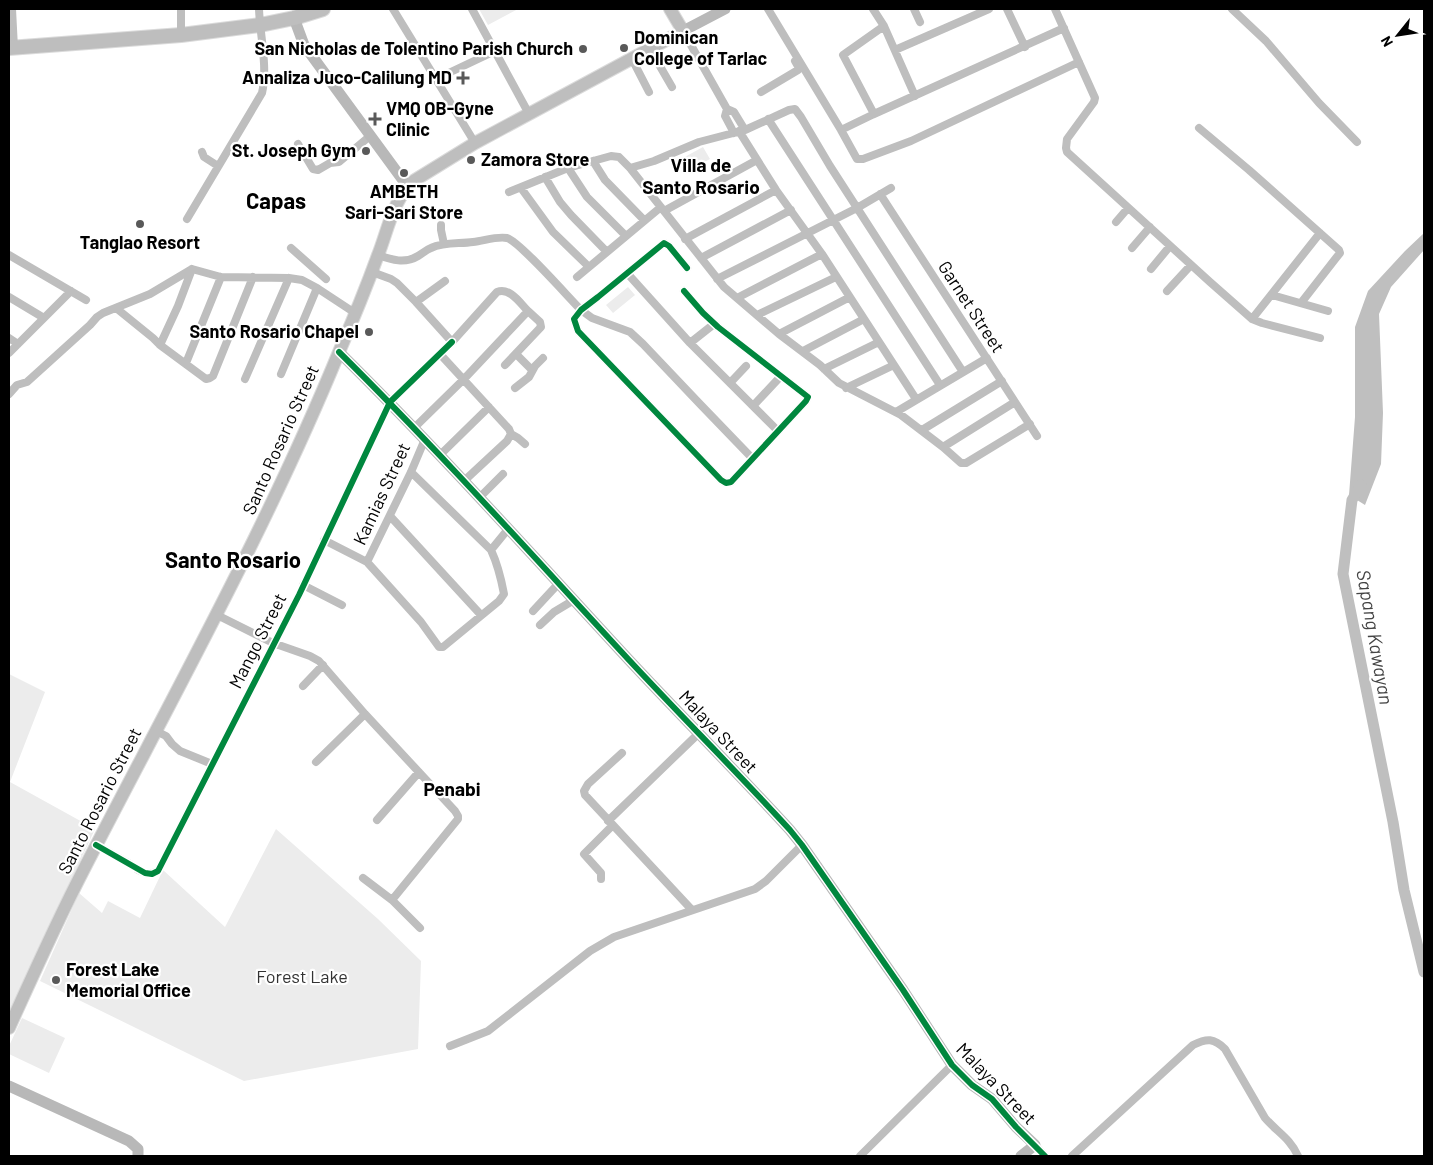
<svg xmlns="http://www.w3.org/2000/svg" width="1433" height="1165" font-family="Barlow,sans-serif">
  <rect width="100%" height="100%" fill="#fff"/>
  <path fill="#ececec" d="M 479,9 L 518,9 L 488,25 Z
    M 703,147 L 710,159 L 688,171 L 681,159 Z
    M 628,287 L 635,295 L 613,313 L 606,305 Z
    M 9,674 L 45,692 L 10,782 L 95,829 L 9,1015 Z
    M 276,829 L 378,919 L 421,961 L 418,1049 L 244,1081 L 40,981 L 79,893 L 102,913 L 108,901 L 140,918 L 163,870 L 225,927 Z
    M 22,1018 L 65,1038 L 49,1073 L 9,1054 L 9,1046 Z"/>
  <path fill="#bfbfbf" d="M 1424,233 L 1424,250 L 1391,287 L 1379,314 L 1383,413 L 1381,464 L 1365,505 L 1349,495 L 1355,417 L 1355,327 L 1368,291 L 1405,251 Z"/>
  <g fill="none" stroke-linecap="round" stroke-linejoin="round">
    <path stroke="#bfbfbf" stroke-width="11" d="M 1361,485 L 1352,500 L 1343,574 L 1393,822 L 1404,890 L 1424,972"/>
    <defs>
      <path id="primary" d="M 9,1028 C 33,975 57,921 84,869 C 172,698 266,530 339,352 C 353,320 366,288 378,255 C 388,230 393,198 415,180 L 475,143 L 683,31 L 670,9"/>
      <path id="highway" d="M 9,48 L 181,35 L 260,25 L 294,18 L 323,9"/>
    </defs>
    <use href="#primary" stroke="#dbdbdb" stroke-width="14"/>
    <use href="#highway" stroke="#dbdbdb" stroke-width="16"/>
    <path stroke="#bebebe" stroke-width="8" d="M 12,9 L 14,48
      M 181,9 L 181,35
      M 393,9 L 475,143
      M 472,9 L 529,114
      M 768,9 L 841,130 L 874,114 L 843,55 L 884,26
      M 873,9 L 884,26 L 915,96
      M 914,9 L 920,22
      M 1007,9 L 1025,47
      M 1055,9 L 1095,98 L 1094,102 L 1067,139 L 1066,148 L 1067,152 L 1210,282 L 1252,319 L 1262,323 L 1320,338
      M 1232,9 L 1266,41 L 1319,103 L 1357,142
      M 683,31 L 727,109 L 734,112 L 745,130
      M 650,49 L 672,87
      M 895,50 L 989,9
      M 632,59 L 649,92
      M 436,79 L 495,51
      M 761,92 L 798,70 L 799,68 L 795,61
      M 727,109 L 725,116 L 734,133
      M 874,114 L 1064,28
      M 768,119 L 940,385
      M 1199,128 L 1249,170 L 1339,250 L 1340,253 L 1336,258 L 1301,303
      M 841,130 L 857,159 L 863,159 L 911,141 L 1079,62
      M 739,131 L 776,190 L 822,254 L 916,399
      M 298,144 L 313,169 L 318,170 L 330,163 L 339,162 L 370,136
      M 202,152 L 204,157 L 218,166
      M 593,161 L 605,180 L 644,220
      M 568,168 L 587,197 L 626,236
      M 630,168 L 654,161 L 699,142 L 745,130 L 789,110 L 795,109 L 801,117 L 830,166 L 963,372
      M 545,177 L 560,202 L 571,215 L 607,252
      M 521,188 L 553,232 L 588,266
      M 509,192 L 568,168 L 611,156 L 619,157 L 630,168 L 724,287 L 779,334 L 820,365 L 839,383 L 901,415 L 943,447 L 961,463 L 966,463 L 1030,424
      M 880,194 L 1037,436
      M 664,211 L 757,160
      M 187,219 L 262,93 C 268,67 260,36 259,9
      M 1116,222 L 1128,208
      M 441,225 L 441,230 L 444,244
      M 685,239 L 776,190
      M 291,248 L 326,279
      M 1132,248 L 1150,227
      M 9,255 L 86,300
      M 378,255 C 392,260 405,264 418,256 C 423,253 426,250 431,248 C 444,242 459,244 473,242 C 484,241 496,236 507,238 C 520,242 568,297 581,310 L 592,318 L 630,332 L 643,344 L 699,403 L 752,458
      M 701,258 L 791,210
      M 1151,269 L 1170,246
      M 372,272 L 391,279 L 397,283 L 416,302 L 452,342 L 497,292 C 510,287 520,303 528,311 L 464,379 L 414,428
      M 627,273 L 690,343 L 778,431
      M 577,277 L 661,207
      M 717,279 L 857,208 L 891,188
      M 684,291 L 703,313 L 718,327 L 808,397 L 806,401 L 731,482 L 726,483 L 721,480 L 578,331 L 574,319 L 581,310 L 598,297 L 664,243 L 669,246 L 687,268
      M 1167,291 L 1191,265
      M 1272,295 L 1328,311
      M 9,297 L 44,318
      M 737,298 L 822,254
      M 416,302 L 445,281
      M 116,308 L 153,338 L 160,345 L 206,379 L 210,378 L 213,376 L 253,277
      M 757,315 L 836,277
      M 1252,319 L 1320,233
      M 779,334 L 850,297
      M 9,338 L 18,344
      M 690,343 L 714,324
      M 160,345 L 178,306 L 192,269
      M 803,351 L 864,319
      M 9,353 L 71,291
      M 440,354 L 509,429 L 511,434 L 507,441 L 465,480
      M 516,354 L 532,370
      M 186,363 L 221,277
      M 505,365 L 541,327 L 540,322 L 528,311
      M 824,369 L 879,342
      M 281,374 L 317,288
      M 245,379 L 289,278
      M 730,383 L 746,366
      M 515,388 L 529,377 L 535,366 L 543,358
      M 846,388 L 894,365
      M 9,394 L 17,385 L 27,382 L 90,325 L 97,317 L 103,313 L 150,294 L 192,269 L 221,277 L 289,278 L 302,280 L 317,288 L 355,313
      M 753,406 L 781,376
      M 896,412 L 987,358
      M 922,430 L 1002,381
      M 511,434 L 518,438 L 525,444
      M 943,447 L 1015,402
      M 440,455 L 489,407
      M 480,497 L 503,474
      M 390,516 L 481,615
      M 324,540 L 367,562 L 421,622 L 439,647 L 443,647 L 499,601 L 504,594 C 501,578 498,565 491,550 L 411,472
      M 491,550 L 509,528
      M 367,562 L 411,472 L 425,439
      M 303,585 L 342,605
      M 533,611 L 559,583
      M 217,615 L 273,643 L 310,656 L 319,661 L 365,714 L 455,811 L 458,816 L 458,819 L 392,900
      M 540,625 L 554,612 L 574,600
      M 303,686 L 323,665
      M 156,731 L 166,736 L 172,744 L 180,751 L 212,764
      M 622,753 L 588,784 L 584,791 L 585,795 L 692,910
      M 316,762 L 365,714
      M 377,820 L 419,772
      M 608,821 L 698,734
      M 96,845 L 130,864
      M 138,870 C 146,874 150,875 158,871 L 299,595 L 390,402 L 452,342
      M 363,878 L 392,900 L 420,928
      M 601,879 L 601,873 L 584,854 L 612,826
      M 450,1046 L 488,1031 L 590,951 L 614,937 L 755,889 L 766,881 L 802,845
      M 1035,1145 L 1045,1156
      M 860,1156 L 952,1065
      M 1072,1156 L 1193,1045 C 1207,1038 1214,1038 1225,1049 L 1265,1118 C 1277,1132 1290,1138 1298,1156"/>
    <path stroke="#b8b8b8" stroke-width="11" d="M 294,18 L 304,45 L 408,187
      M 683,31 L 725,9
      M 339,352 C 440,452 533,556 629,660 C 682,717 737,772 790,830 L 802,845 L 903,990 L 952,1065 L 972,1085 L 992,1099 L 1016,1127 L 1035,1145 L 1021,1156
      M 9,1086 L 129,1141 L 138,1149 L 138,1156"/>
    <use href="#primary" stroke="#bebebe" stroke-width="12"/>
    <use href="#highway" stroke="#bebebe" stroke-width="14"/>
    <defs>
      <path id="cycleway" d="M 684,291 L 703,313 L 718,327 L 808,397 L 806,401 L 731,482 L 726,483 L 721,480 L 578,331 L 574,319 L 581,310 L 598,297 L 664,243 L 669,246 L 687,268
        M 339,352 C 440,452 533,556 629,660 C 682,717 737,772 790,830 L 802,845 L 903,990 L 952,1065 L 972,1085 L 992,1099 L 1016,1127 L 1045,1156
        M 96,845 L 145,873 L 152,874 L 158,871 L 299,595 L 390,402 L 452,342"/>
    </defs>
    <use href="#cycleway" stroke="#fff" stroke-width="9"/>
    <use href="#cycleway" stroke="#00873e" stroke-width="6"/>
  </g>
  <g fill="#595959" stroke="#fff" stroke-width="2">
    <circle cx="624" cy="48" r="5"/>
    <circle cx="583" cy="49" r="5"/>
    <path d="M460.5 70.5h5v5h5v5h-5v5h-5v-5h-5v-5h5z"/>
    <path d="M372.5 111.5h5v5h5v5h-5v5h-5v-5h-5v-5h5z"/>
    <circle cx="366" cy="151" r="5"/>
    <circle cx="471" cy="160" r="5"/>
    <circle cx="404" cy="173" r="5"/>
    <circle cx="140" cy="224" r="5"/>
    <circle cx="369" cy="332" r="5"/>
    <circle cx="56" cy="980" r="5"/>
  </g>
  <g text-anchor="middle" stroke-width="4.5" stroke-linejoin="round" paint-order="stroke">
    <g font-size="18" font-weight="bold" fill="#000" stroke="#fff" text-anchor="start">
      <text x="634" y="44">Dominican<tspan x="634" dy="21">College of Tarlac</tspan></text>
      <text x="573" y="55" text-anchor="end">San Nicholas de Tolentino Parish Church</text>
      <text x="452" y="84" text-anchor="end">Annaliza Juco-Calilung MD</text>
      <text x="386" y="115">VMQ OB-Gyne<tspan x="386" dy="21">Clinic</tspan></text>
      <text x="356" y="157" text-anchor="end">St. Joseph Gym</text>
      <text x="481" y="166">Zamora Store</text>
      <text x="404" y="198" text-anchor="middle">AMBETH<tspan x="404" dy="21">Sari-Sari Store</tspan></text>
      <text x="140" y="249" text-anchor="middle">Tanglao Resort</text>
      <text x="359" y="338" text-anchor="end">Santo Rosario Chapel</text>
      <text x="66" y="976">Forest Lake<tspan x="66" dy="21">Memorial Office</tspan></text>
    </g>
    <g font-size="18" fill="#000" stroke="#fff">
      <text transform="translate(971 307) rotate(57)" y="6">Garnet Street</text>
      <text transform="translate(281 440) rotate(-66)" y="6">Santo Rosario Street</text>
      <text transform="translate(382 494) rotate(-65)" y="6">Kamias Street</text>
      <text transform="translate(258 641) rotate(-63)" y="6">Mango Street</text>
      <text transform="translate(718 732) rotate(47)" y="6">Malaya Street</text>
      <text transform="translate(100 801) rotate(-63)" y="6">Santo Rosario Street</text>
      <text transform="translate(996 1084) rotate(46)" y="6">Malaya Street</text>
    </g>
    <g font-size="18" fill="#333" stroke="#fff">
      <text x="302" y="983">Forest Lake</text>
    </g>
    <g font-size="19" font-weight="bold" fill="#000" stroke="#fff">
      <text x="701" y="172">Villa de<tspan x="701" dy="22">Santo Rosario</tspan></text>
      <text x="452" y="796">Penabi</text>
    </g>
    <g font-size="19" font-style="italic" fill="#444" stroke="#fff">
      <text transform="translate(1375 637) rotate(80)" y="7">Sapang Kawayan</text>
    </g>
    <g font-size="22" font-weight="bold" fill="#000" stroke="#fff">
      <text x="276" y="209">Capas</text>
      <text x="233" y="568">Santo Rosario</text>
    </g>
  </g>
  <rect width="1433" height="1165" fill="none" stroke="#000000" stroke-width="20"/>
  <g transform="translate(1398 35) rotate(240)" stroke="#ffffff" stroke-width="4" paint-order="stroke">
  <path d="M0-4L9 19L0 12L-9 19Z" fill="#000000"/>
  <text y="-8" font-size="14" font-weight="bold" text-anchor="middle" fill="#000000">N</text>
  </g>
</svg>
